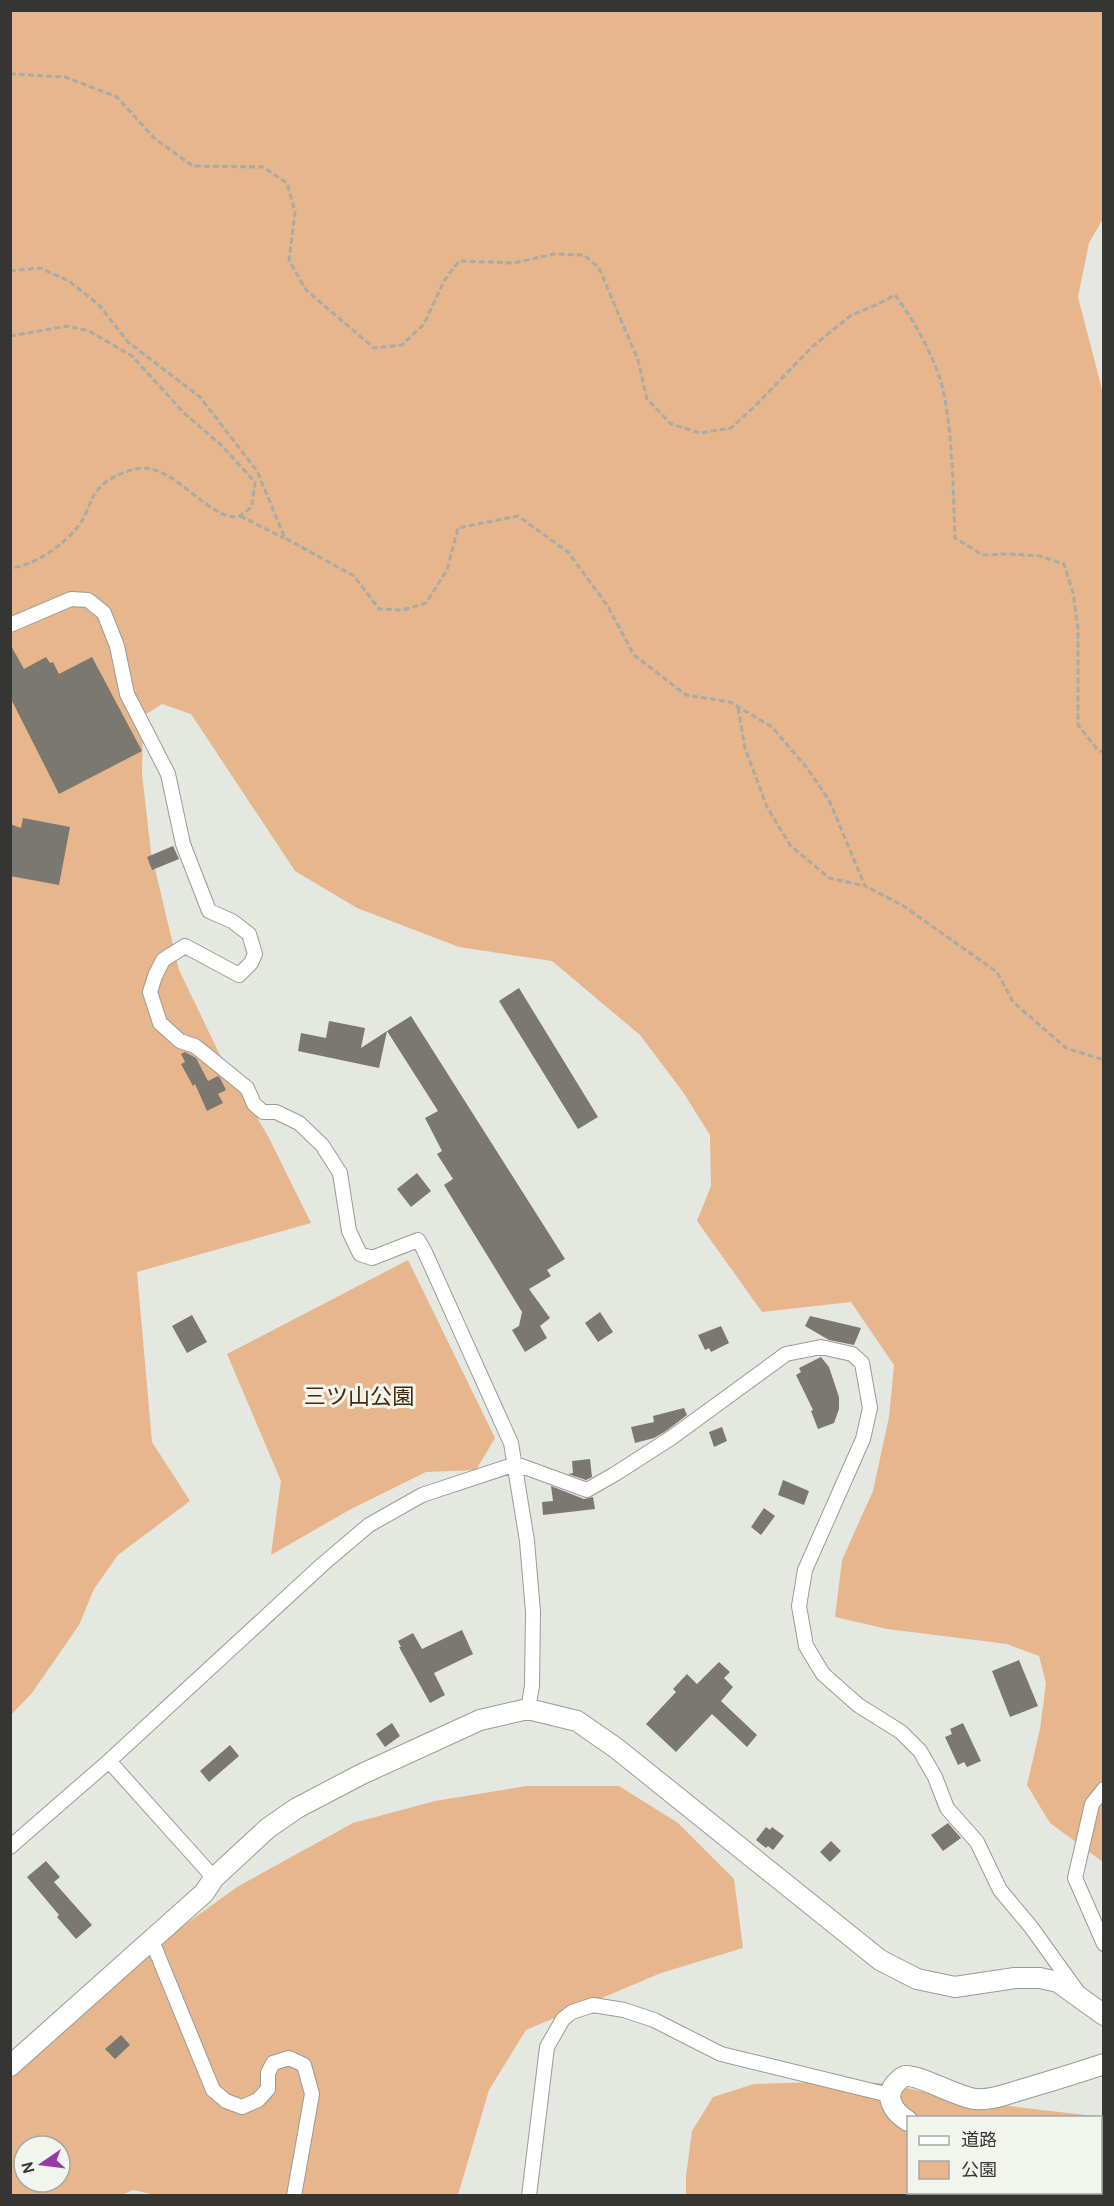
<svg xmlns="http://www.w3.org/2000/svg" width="1114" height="2206" font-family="Cabin,'Noto Sans JP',sans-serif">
  <rect width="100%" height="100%" fill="#e4e8e0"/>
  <path fill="#e7b68d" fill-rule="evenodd" d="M 11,11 L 1103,11 L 1103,219 L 1089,243 L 1078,297 L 1104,397 L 1103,1862 L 1050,1823 L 1027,1785 L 1040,1729 L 1046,1683 L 1039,1656 L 1007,1644 L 887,1629 L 835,1617 L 842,1560 L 873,1491 L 889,1417 L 894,1365 L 851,1302 L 762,1312 L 697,1221 L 711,1186 L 710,1135 L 683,1092 L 640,1035 L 552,961 L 459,947 L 357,908 L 295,871 L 191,714 L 162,704 L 143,716 L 142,774 L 151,852 L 179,970 L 219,1053 L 269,1138 L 311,1223 L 137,1272 L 152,1442 L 190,1501 L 118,1555 L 94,1589 L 79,1625 L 32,1693 L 11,1715 Z
    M 408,1260 L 495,1438 L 476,1470 L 426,1472 L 351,1509 L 271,1555 L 281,1481 L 227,1354 Z
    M 526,1786 L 619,1786 L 678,1823 L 734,1879 L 743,1948 L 661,1973 L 526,2030 L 489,2090 L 458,2195 L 160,2196 L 133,2190 L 119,2196 L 11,2196 L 11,2054 L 104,1983 L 237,1887 L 353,1823 L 435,1801 ZM 24,2146 L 60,2146 L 60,2182 L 24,2182 Z
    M 824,2082 L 882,2083 L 974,2102 L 1103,2117 L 1103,2195 L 686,2196 L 686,2176 L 692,2131 L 713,2097 L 754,2084 ZM 908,2118 L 1100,2118 L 1100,2192 L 908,2192 Z"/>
  <path fill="#7a7870" d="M 10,644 L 24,669 L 46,657 L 50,663 L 53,662 L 59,674 L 92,657 L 142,751 L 59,794 L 10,697 Z
    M 23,818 L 70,827 L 59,885 L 10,876 L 10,824 L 21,828 Z
    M 173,846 L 179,859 L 152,870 L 147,857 Z
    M 519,988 L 598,1117 L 578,1129 L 499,1001 Z
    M 411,1016 L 565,1259 L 547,1270 L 551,1276 L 529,1289 L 550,1318 L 540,1326 L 547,1338 L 525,1352 L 512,1330 L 519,1326 L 522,1312 L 444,1185 L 453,1179 L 437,1154 L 442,1151 L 425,1118 L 438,1111 L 387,1031 Z
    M 329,1021 L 365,1028 L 361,1048 L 387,1031 L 379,1068 L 298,1051 L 301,1033 L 326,1038 Z
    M 185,1052 L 196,1058 L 208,1081 L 218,1076 L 220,1078 L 226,1090 L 218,1094 L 223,1103 L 207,1111 L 195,1084 L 193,1086 L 181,1064 L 185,1062 L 181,1054 Z
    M 417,1173 L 431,1191 L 411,1207 L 397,1189 Z
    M 600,1312 L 613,1332 L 598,1342 L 585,1323 Z
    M 192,1315 L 207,1342 L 187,1353 L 172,1326 Z
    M 810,1316 L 861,1328 L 854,1345 L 829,1340 L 805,1326 Z
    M 721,1326 L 729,1343 L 711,1352 L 709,1348 L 705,1350 L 698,1335 Z
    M 821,1357 L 829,1367 L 839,1397 L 839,1409 L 834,1423 L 818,1429 L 811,1411 L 813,1410 L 796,1375 L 801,1372 L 799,1368 Z
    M 684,1408 L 687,1415 L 666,1431 L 654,1438 L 635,1443 L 631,1427 L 654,1422 L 653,1416 Z
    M 722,1427 L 727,1441 L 714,1447 L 709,1432 Z
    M 590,1459 L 592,1477 L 586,1480 L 568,1474 L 573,1473 L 572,1461 Z
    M 783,1480 L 809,1491 L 804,1505 L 778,1495 Z
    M 551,1486 L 584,1499 L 593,1497 L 595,1509 L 543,1515 L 542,1502 L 553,1501 Z
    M 764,1508 L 775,1516 L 761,1535 L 751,1527 Z
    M 462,1630 L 473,1654 L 434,1673 L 445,1695 L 430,1703 L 399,1647 L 401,1647 L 398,1641 L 413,1633 L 422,1649 Z
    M 1019,1660 L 1038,1706 L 1010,1717 L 992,1671 Z
    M 719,1662 L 730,1672 L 724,1678 L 733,1687 L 721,1701 L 757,1735 L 747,1747 L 712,1714 L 676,1752 L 646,1724 L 676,1692 L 673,1689 L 687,1674 L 697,1684 Z
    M 392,1723 L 400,1736 L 385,1747 L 376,1734 Z
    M 963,1723 L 981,1761 L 967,1767 L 964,1762 L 958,1765 L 945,1737 L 952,1734 L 950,1729 Z
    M 230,1745 L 239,1756 L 209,1782 L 200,1771 Z
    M 948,1823 L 961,1838 L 943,1851 L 931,1835 Z
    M 766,1827 L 770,1830 L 772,1827 L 784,1836 L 773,1850 L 768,1846 L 766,1848 L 756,1840 Z
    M 831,1841 L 841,1851 L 830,1862 L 820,1852 Z
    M 46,1861 L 60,1877 L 54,1882 L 92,1925 L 76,1939 L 57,1917 L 59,1915 L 27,1877 Z
    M 121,2035 L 130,2045 L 115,2059 L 105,2049 Z"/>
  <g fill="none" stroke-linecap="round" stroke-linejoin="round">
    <defs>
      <path id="street" d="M 10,625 L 71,599 L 88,600 L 104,613 L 117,646 L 127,694 L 168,774 L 183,844 L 209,911 L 232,921 L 249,934 L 255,954 L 251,963 L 239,975 L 185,946 L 163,960 L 155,976 L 150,992 L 160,1023 L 180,1041 L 195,1046 L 210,1058 L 247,1088 L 254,1104 L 263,1112 L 276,1112 L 299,1123 L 322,1145 L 340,1173 L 349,1231 L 360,1254 L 372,1258 L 418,1240 L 424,1250 L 511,1443 L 527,1541 L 533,1612 L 532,1686 L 528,1709
        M 109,1761 L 214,1878
        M 1104,1789 L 1092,1804 L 1075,1878 L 1104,1944
        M 10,1847 L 109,1761 L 323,1564 L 369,1525 L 422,1495 L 516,1464 L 587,1490 L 615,1474 L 671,1438 L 786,1354 L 821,1347 L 852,1354 L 862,1363 L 870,1408 L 863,1439 L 805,1570 L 799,1606 L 806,1646 L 823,1674 L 858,1705 L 901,1732 L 920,1751 L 935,1777 L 947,1808 L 977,1842 L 1000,1890 L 1031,1927 L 1077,1991
        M 152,1941 L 213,2090 L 226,2101 L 242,2107 L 258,2100 L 268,2089 L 268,2073 L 273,2063 L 289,2058 L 304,2065 L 312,2094 L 294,2196
        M 529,2196 L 547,2047 L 563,2019 L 572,2012 L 593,2005 L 624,2010 L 654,2020 L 721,2054 L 889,2095"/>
      <path id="secondary" d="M 10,2066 L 204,1893 L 214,1878 L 268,1828 L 297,1808 L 362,1774 L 480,1720 L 528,1709 L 577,1721 L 616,1748 L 880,1960 L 917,1979 L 955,1987 L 1015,1978 L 1040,1978 L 1058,1982 L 1104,2015
        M 908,2121 C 893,2112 882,2095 898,2081 C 901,2078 902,2077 905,2076 C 918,2074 957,2097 975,2099 C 991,2101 1009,2093 1024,2089 C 1051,2081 1077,2073 1104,2064
        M 1100,2188 L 1104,2189"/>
    </defs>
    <use href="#street" stroke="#989c94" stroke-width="16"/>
    <use href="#secondary" stroke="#989c94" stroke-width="22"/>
    <path stroke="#a9aca5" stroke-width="3" stroke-dasharray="6 3" stroke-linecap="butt" d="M 10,74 L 65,77 L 117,97 L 155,139 L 193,166 L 263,167 L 287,183 L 295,212 L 289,260 L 306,290 L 374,348 L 402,345 L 424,324 L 444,281 L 459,261 L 514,263 L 554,254 L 584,255 L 599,268 L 638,360 L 647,399 L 671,424 L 700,433 L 731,428 L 754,407 L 812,347 L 850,316 L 878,304 L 895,295 C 914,320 938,363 944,394 C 953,441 953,490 955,538 L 983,555 L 1009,554 L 1040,556 L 1064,564 L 1073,593 L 1078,628 L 1078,725 L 1097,749 L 1104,753
      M 10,271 L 40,268 L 69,281 L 99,305 L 128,342 L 200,397 L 257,471 L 285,538 L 354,576 L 379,609 L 403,610 L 426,603 L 447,570 L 458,528 L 518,516 L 568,552 L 607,605 L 634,655 L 686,695 L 730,702 L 772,727 L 807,768 L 829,800 L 865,886 L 902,905 L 997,972 L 1013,1002 L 1066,1048 L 1104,1060
      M 10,336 L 68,326 L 89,331 L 132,356 L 185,414 L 221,445 L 255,482 L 252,506 C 249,509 245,513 241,515 C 214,528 173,459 135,469 C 120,473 106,479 96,492 C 89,502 87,515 79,525 C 65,544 35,566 10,568
      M 240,516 L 284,538
      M 738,708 L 745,748 L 767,807 L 790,845 L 829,878 L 865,886"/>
    <use href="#street" stroke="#fff" stroke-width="14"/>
    <use href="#secondary" stroke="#fff" stroke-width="20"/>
  </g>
  <g text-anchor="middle" stroke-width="6" stroke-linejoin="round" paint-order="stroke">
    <g font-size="22" fill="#492703" stroke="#f1f5ed">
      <text x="359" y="1404">三ツ山公園</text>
    </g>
  </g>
  <rect width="1114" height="2206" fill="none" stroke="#353633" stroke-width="24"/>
  <rect x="907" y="2116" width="195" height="78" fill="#f1f5ed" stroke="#a6a9a3" stroke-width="1.5"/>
  <rect x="919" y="2136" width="30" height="9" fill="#ffffff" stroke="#a6a9a3" stroke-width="1.5"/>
  <text x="961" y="2146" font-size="18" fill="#353633">道路</text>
  <rect x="919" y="2161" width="30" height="18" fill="#e7b68d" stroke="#a6a9a3" stroke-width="1.5"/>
  <text x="961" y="2176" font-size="18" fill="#353633">公園</text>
  <g transform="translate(42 2164) rotate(256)"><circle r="28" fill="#f1f5ed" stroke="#a6a9a3" stroke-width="1.5"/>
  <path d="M0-4.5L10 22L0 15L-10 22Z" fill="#953aa6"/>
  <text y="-9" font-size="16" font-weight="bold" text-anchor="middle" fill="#353633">N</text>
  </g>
</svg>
